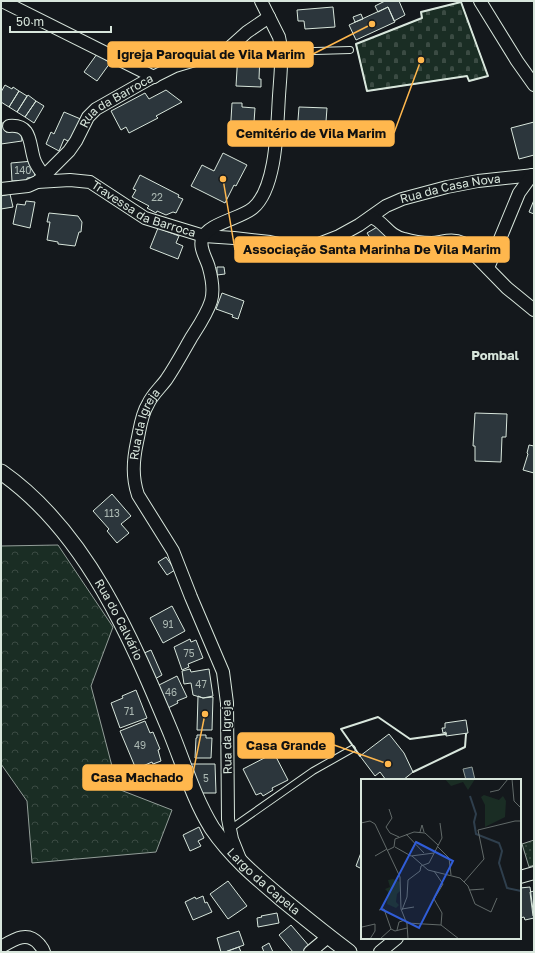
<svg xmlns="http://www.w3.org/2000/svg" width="535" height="953" font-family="'Golos Text',sans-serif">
  <defs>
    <pattern id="forest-crowns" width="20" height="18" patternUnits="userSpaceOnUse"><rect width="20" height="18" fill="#1a2d24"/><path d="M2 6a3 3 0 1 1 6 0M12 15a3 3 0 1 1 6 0" fill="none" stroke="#3b4b43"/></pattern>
    <pattern id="cemetery-stones" width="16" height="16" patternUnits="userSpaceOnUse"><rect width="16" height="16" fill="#1a2d24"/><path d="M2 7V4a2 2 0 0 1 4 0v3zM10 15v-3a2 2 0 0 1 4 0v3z" fill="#3b4b43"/></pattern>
    <pattern id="park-dots" width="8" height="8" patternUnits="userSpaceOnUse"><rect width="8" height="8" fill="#1a2d24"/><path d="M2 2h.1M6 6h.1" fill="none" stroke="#3b4b43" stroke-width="1.8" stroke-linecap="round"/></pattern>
  </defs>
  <rect width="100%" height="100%" fill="#14181c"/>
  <path fill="url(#forest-crowns)" stroke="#939e99" d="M 58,545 L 113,627 L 91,686 L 118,789 L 172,810 L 156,852 L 32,863 L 27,801 L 1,764 L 1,546 Z"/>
  <path fill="url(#cemetery-stones)" stroke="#939e99" d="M 461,2 L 488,76 L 469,81 L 467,76 L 367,91 L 356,44 L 422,18 L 421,12 Z"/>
  <path fill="url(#park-dots)" stroke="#939e99" d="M 534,840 L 534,865 L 529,867 L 522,844 Z"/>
  <path fill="#2f3f4d" stroke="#939e99" d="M 472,767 L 475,780 L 466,780 L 463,769 Z"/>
  <path fill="#2c363c" stroke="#d8e6dc" d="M 385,1 L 399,1 L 405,15 L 394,21 L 388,7 L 378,12 L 375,6 Z
    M 333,7 L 335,27 L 305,29 L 304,21 L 298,21 L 297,10 Z
    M 388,7 L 395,22 L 356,40 L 349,25 Z
    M 361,14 L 363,19 L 355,22 L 353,17 Z
    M 238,53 L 260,54 L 259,79 L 261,79 L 261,87 L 236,86 Z
    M 97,54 L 110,63 L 97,81 L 84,72 Z
    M 5,85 L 12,89 L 13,87 L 19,91 L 9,107 L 1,102 L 1,92 Z
    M 166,90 L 182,102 L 156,116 L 158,118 L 129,133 L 126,127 L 121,130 L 111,111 L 145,93 L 149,99 Z
    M 19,91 L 27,96 L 17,112 L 9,107 Z
    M 28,95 L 36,101 L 25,117 L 17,112 Z
    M 36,101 L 44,106 L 34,123 L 25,117 Z
    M 232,103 L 242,103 L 242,107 L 255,108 L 253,137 L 230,136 Z
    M 299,107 L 327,108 L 325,135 L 297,133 Z
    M 64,112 L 83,120 L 72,143 L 64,139 L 59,151 L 46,144 L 51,132 L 54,134 Z
    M 534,122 L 534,155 L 519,159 L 511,128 Z
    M 1,123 L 5,123 L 6,132 L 21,130 L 22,141 L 1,144 Z
    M 223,153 L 247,165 L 236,186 L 234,185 L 225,203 L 191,186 L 202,165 L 214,171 Z
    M 33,161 L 35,177 L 27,178 L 27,180 L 12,181 L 11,163 Z
    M 140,175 L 179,195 L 178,197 L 183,199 L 176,213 L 173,212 L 166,215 L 157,211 L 156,213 L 147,208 L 149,206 L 132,197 L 136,190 L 133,189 Z
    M 10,194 L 13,207 L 1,209 L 1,196 Z
    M 534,200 L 534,214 L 529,212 Z
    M 26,201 L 35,202 L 30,228 L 13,224 L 17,204 L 25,205 Z
    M 49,213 L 78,216 L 82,222 L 81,232 L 79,232 L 75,246 L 58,244 L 58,242 L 47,240 L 50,222 L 47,222 Z
    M 379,226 L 386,237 L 374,244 L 367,233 Z
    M 158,228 L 179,236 L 176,243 L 183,246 L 178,259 L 150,248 Z
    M 217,267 L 224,267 L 225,274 L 217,275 Z
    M 222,293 L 244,301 L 238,319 L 232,317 L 233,315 L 216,309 Z
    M 475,413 L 507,414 L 506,437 L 502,437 L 501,462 L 475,461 L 475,446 L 473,446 Z
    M 529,445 L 534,446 L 534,473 L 523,470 L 528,454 L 527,453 Z
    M 112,494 L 131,516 L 121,524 L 129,533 L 117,543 L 107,531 L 109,529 L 93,511 Z
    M 166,557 L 175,570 L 167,575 L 158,562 Z
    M 172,606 L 185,631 L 163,643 L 150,618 Z
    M 190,639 L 191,642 L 196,640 L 203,658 L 188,664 L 189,667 L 182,670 L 174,647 Z
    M 151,650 L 162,675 L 153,680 L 142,654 Z
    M 190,669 L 191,672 L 209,669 L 213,696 L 203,698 L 193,695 L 191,683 L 184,684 L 182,671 Z
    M 177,676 L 187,697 L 177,701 L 178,703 L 166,709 L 155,687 Z
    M 136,690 L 147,718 L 120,728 L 111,703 L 123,698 L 122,696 Z
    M 198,696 L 203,698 L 213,697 L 212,730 L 197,730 Z
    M 466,720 L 468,733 L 446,736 L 446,732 L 443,733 L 442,728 L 445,728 L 445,723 Z
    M 145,721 L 150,733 L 153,732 L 160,749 L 158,750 L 161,761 L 153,764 L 152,762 L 136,769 L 120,731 Z
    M 389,734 L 404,753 L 413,772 L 403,780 L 386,780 L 380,772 L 375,776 L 360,756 Z
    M 197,735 L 206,735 L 206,738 L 212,738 L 211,758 L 195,758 L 196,738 L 197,738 Z
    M 274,753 L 288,780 L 272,788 L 273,790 L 263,796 L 261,793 L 256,795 L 243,769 Z
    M 189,764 L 215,764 L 216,793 L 201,793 Z
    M 199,827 L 204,838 L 198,841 L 201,846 L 190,851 L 183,835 Z
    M 362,850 L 362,869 L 356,866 Z
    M 228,881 L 247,906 L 228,919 L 210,894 Z
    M 530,887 L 534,918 L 525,920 L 524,917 L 520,918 L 520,888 Z
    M 534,891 L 534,915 L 533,916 L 530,892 Z
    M 203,896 L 205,903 L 207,902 L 212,912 L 193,920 L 185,902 L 195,897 L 196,899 Z
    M 277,913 L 279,923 L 258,927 L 257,918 L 262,917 L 261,916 Z
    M 291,925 L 310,947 L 304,952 L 293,952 L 279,935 Z
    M 239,931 L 244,945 L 225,952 L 221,952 L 217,938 Z
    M 269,943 L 273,952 L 264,952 L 262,947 Z
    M 239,947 L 241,952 L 225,952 Z"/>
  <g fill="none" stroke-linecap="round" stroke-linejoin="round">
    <defs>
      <path id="service" d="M 281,52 L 350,50
        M 230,829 L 313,771 L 352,749"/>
      <g id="minor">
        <path d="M 2,1 L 154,77"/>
        <path d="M 480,1 L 517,61 L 534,85"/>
        <path d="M 9,126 C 32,124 29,143 34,159 C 36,166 41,171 44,176"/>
        <path id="s1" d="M 37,182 L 70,180 L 90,182 L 145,218 L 204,236 L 234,238 L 270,242 L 289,246 L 303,247 L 316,245 L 339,236 L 359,225 L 386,206 L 402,199 L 447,187 L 478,181 L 534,175"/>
        <path id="s2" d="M 1,189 L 28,186 L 37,182 L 44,176 L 69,151 L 76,141 L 88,117 L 96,109 L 149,79 L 175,66 L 215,54 L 228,49 L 247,32 L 269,17"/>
        <path d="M 371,217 C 385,222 387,235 404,239 C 413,242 423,243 432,243 C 443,242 452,238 463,243 L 507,288 L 534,310"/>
        <path d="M 488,268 L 519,193 L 532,175"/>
        <path id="s3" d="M 240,859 L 232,839 L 228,819 L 227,703 L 223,672 L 191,597 L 173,551 L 138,495 C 132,477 133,461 137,442 C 140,429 141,415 148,404 C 152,395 160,388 166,380 C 175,367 183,352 191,338 C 198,327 207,314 211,301 C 214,291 212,279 209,268 C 207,259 199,249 202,239 C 208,223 240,219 253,208 C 277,188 277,125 279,96 C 280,80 282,63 281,47 L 279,37 L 261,1"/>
        <path d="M 520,877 L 534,873"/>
        <path d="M 1,947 C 13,940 27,930 39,944 C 41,947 43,948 44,952"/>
        <path d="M 310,952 L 328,937"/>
        <path d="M 380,952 L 397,938"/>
      </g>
      <g id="tertiary">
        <path id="s4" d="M 1,472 C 87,532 132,640 171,733 C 184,765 194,799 212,828 C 231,856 256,877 282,899 C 304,917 326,935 349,952"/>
      </g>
    </defs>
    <use href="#service" stroke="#d8e6dc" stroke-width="8"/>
    <use href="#minor" stroke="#d8e6dc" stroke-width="14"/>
    <use href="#tertiary" stroke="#d8e6dc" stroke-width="17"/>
    <use href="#service" stroke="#14181c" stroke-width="6"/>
    <use href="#minor" stroke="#14181c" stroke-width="12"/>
    <use href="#tertiary" stroke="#14181c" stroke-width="15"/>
    <path stroke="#d8e6dc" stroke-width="2" d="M 461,2 L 488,76 L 469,81 L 467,76 L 367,91 L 356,44 L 422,18 L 421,12 Z
      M 360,756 L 341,729 L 378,717 L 410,739 L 446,734
      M 413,772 L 465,747 L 466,734"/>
  </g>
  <g text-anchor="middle" stroke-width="3" stroke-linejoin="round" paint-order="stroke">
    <g font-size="10" fill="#adbab4">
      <text x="23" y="174">140</text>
      <text x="157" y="201">22</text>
      <text x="112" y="517">113</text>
      <text x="168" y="628">91</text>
      <text x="189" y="657">75</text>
      <text x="201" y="688">47</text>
      <text x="171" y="696">46</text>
      <text x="129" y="715">71</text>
      <text x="140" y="749">49</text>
      <text x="206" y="782">5</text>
    </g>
    <g font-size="12" fill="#d8e6dc" stroke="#14181c">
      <text dy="4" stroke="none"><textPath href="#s2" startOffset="153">Rua da Barroca</textPath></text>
      <text dy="4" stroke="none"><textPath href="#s1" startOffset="441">Rua da Casa Nova</textPath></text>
      <text dy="4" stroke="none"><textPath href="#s1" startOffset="114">Travessa da Barroca</textPath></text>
      <text dy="4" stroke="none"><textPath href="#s3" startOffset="459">Rua da Igreja</textPath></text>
      <text dy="4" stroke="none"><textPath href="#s4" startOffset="191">Rua do Calvário</textPath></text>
      <text transform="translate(227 737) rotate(-91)" y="4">Rua da Igreja</text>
      <text dy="4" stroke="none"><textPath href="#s4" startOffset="494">Largo da Capela</textPath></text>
    </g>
    <g font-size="13" font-weight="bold" fill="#d8e6dc" stroke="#14181c">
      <text x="495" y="360">Pombal</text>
    </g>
  </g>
  <g transform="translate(361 779)">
    <rect width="160" height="160" fill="#14181c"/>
    <path d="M 84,0 L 114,0 L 107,11 L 102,3 L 90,7 ZM 123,16 L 138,21 L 142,17 L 145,22 L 144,38 L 124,48 L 124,26 L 120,18 ZM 32,100 L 39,103 L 40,111 L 36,115 L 35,123 L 38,126 L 35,129 L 26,125 L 27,113 L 24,110 L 29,108 L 27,101 Z" fill="#1a2d24"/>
    <path fill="none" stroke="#2f3f4d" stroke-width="2" d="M 109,17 L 115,35 L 113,43 L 115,55 L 138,64 L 141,72 L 138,84 L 146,109 L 160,112"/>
    <path fill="none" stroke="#626a69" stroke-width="1" d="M 151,0 L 153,22 L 160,29M 129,13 L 138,11 L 147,0M 28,30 L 31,39 L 25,48 L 29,54 L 38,58M 0,44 L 9,42 L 14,45 L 39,98 L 40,130 L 46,145 L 47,160M 59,53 L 61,46 L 63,53M 45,55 L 63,74M 76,67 L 88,79 L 90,96M 34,68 L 50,77 L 73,74M 27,71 L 33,68 L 34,60 L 53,53 L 64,54 L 77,66M 14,77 L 26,70M 51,77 L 67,91 L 99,99 L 107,107 L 114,125 L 130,133 L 136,119M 73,92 L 82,105 L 73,120 L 81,134 L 80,146M 103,103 L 123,80 L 117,51 L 154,42 L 160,42M 108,111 L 123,110M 41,130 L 53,128M 18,131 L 23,130 L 30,150M 41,131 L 46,118 L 47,101 L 59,92 L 60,87 L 68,84 L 81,59 L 79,44M 46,144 L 80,146M 80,146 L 98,160M 1,148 L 14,145 L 14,152 L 9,160M 30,150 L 34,152 L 46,149M 36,151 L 38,143 L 44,141M 19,160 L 30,150"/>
    <path fill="#305dd8" fill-opacity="0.15" stroke="#305dd8" stroke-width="2" d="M 55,63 L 92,82 L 58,149 L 20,130 Z"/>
    <rect width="160" height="160" fill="none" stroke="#d8e6dc" stroke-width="2"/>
  </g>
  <path fill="none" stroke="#ffb74d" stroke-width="1.5" d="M372 24L313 54M421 60L394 133M223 179L235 250M388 764L334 745M205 714L192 778"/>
  <g fill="#ffb74d" stroke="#14181c" stroke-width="1.5">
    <circle cx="372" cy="24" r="4"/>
    <circle cx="421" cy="60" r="4"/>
    <circle cx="223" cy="179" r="4"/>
    <circle cx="388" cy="764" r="4"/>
    <circle cx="205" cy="714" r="4"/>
  </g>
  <g fill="#ffb74d" stroke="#ffb74d" stroke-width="1.5">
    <rect x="108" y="42" width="205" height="25" rx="4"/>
    <rect x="228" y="121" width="166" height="25" rx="4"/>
    <rect x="235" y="237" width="274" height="25" rx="4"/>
    <rect x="238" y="733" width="96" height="25" rx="4"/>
    <rect x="83" y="765" width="109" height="25" rx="4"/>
  </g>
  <g font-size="13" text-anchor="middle" font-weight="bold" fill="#111">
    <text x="211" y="59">Igreja Paroquial de Vila Marim</text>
    <text x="311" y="138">Cemitério de Vila Marim</text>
    <text x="372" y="254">Associação Santa Marinha De Vila Marim</text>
    <text x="286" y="750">Casa Grande</text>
    <text x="137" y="782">Casa Machado</text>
  </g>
  <rect width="535" height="953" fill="none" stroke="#d8e6dc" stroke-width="4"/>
  <path d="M10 26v6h101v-6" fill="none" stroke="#d8e6dc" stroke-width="2"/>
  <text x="16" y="26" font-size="12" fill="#d8e6dc" stroke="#14181c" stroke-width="3" paint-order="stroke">50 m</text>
</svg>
